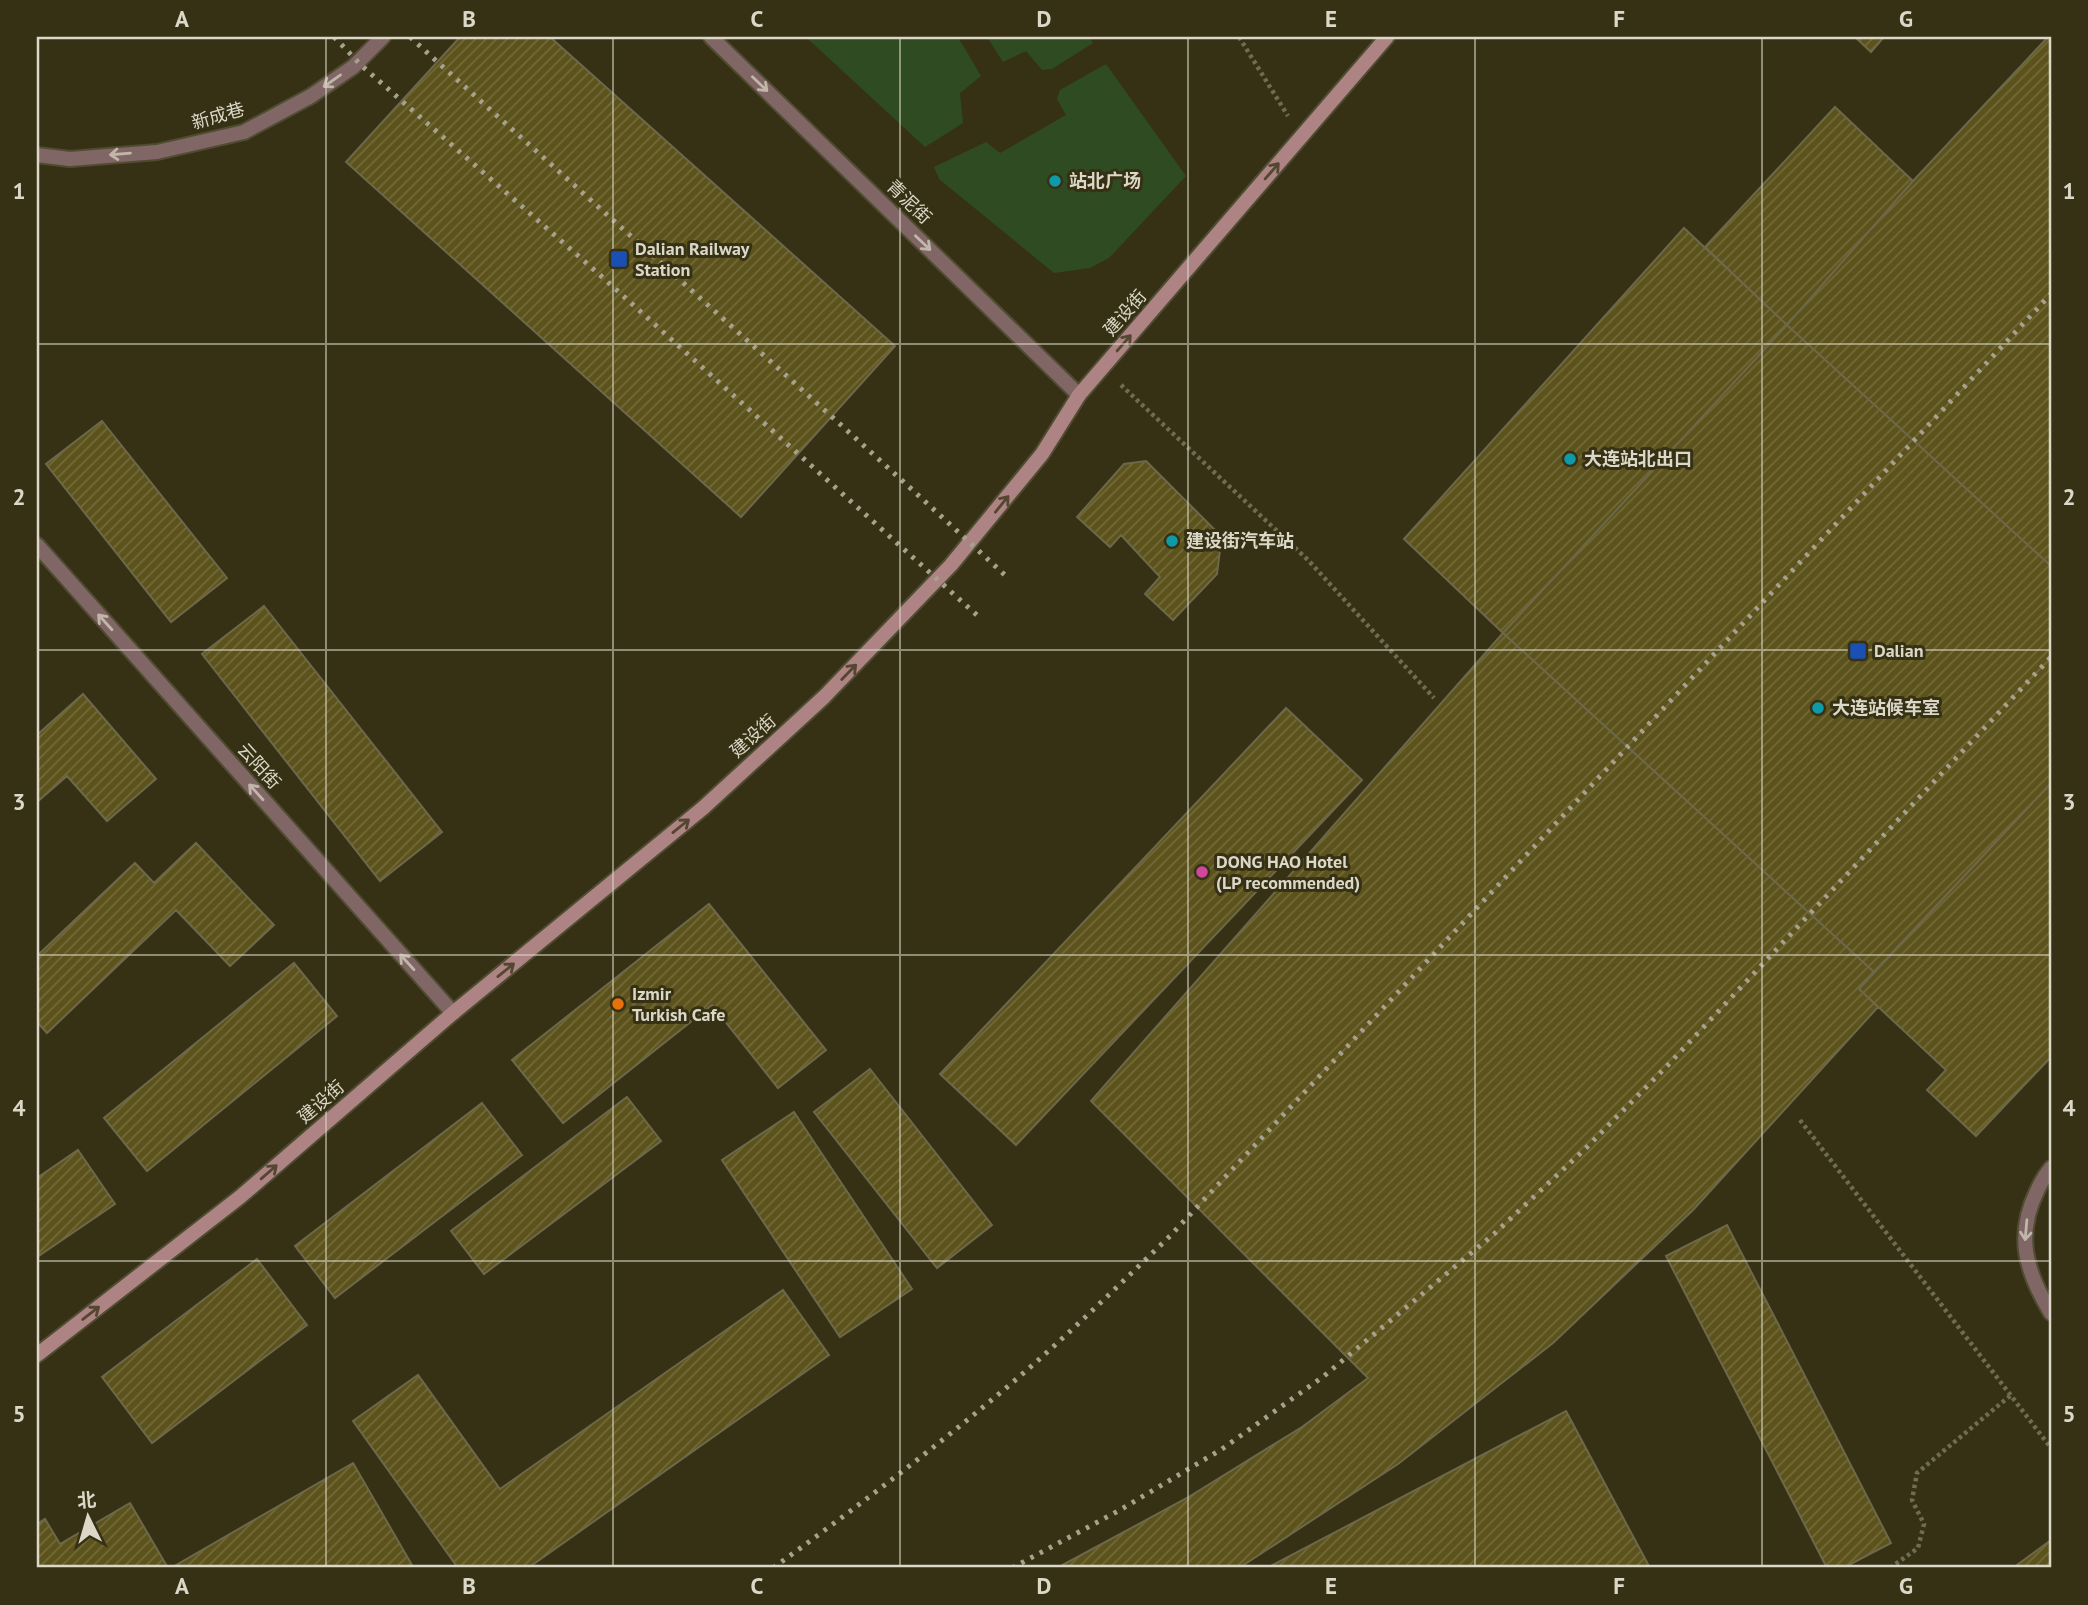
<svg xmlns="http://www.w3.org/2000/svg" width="2088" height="1605" font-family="'PT Sans','Noto Sans SC',sans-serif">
  <defs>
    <pattern id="building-hatch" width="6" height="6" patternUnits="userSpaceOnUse" patternTransform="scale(1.75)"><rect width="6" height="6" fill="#5c521b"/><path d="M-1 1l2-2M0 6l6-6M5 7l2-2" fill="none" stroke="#736a3b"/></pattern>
  </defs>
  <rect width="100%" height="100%" fill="#363115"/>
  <path fill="#2f4b22" d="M 809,37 L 958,37 L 981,76 L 960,93 L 963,123 L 925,147 L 808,39 Z
    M 987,37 L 1089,37 L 1093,43 L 1052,69 L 1042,70 L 1026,51 L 1003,62 Z
    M 1106,64 L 1186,176 L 1109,258 L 1090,268 L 1054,273 L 939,179 L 934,167 L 986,142 L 1000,153 L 1066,115 L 1057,99 L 1060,90 Z"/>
  <path fill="url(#building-hatch)" stroke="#6e684b" stroke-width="2" d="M 460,37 L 550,37 L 895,346 L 741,517 L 346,162 Z
    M 1855,37 L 1884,37 L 1871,52 Z
    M 2048,37 L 2051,37 L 2051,566 L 1787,325 L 1913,181 Z
    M 1835,107 L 1913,181 L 1787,325 L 1705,247 Z
    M 1684,228 L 1787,325 L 1503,633 L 1404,539 Z
    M 1787,325 L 2051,566 L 2051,783 L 1874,972 L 1503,633 Z
    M 102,421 L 227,578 L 171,622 L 46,464 Z
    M 1146,461 L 1217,532 L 1220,550 L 1217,574 L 1173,620 L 1145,594 L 1160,577 L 1121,535 L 1110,547 L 1077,517 L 1124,464 Z
    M 264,606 L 442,832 L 380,881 L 202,654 Z
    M 1503,633 L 1874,972 L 1859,989 L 1878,1007 L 1693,1210 L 1553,1343 L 1398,1464 L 1239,1568 L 1057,1568 L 1187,1498 L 1302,1427 L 1368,1378 L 1091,1101 Z
    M 83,694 L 156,779 L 107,821 L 67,776 L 37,802 L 37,735 Z
    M 1286,708 L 1362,780 L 1016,1145 L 940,1074 Z
    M 2051,783 L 2051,1057 L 1976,1136 L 1927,1090 L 1946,1070 L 1859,989 Z
    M 196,843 L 274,925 L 230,966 L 176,910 L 47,1033 L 37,1022 L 37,956 L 135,863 L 154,883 Z
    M 709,904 L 826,1050 L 778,1088 L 712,1005 L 563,1123 L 512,1060 Z
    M 294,963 L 337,1016 L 147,1171 L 104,1118 Z
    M 870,1069 L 992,1225 L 937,1268 L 814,1112 Z
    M 627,1097 L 661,1141 L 484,1274 L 451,1231 Z
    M 482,1103 L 522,1155 L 335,1298 L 295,1246 Z
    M 794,1112 L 912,1289 L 840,1337 L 722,1160 Z
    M 78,1150 L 115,1204 L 37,1257 L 37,1178 Z
    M 1727,1225 L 1891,1543 L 1843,1568 L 1827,1568 L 1666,1256 Z
    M 257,1259 L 307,1325 L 152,1443 L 102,1377 Z
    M 783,1290 L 829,1355 L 528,1568 L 458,1568 L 353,1421 L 418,1375 L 500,1489 Z
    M 1566,1411 L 1650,1568 L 1267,1568 Z
    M 353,1463 L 412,1565 L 406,1568 L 171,1568 Z
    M 130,1503 L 168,1568 L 37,1568 L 37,1524 L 45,1519 L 60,1544 Z
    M 2051,1540 L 2051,1568 L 2013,1568 Z"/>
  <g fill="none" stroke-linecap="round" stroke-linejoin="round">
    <defs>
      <path id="service" d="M 2051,1168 C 2045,1175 2041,1182 2037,1191 C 2015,1236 2026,1272 2051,1313"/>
      <path id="minor" d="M 37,155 L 70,159 L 157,152 L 244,132 L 311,96 L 353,67 L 383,37
        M 37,545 L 453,1013"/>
      <path id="tertiary" d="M 711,37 L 1079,395"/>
      <path id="secondary" d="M 37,1355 L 240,1197 L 453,1013 L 703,808 L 824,697 L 951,565 L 1042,454 L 1079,395 L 1387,37"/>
    </defs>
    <use href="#service" stroke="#504c32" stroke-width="18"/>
    <use href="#minor" stroke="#504c32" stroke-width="18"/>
    <use href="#tertiary" stroke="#504c32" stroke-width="18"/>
    <use href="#secondary" stroke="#504c32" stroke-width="18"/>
    <path stroke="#706c54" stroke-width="4.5" stroke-dasharray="3.5 3.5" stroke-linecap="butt" d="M 1239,37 L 1288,116
      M 1121,385 L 1308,560 L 1434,698
      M 1800,1120 L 2051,1448
      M 1890,1568 L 1918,1548 L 1924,1524 L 1912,1500 L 1917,1473 L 2011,1395"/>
    <use href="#service" stroke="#806665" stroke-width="14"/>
    <use href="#minor" stroke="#806665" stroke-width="14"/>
    <use href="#tertiary" stroke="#806665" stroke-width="14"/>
    <use href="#secondary" stroke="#ad8483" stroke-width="14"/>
    <path stroke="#a6a28e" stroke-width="5" stroke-dasharray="3.5 7" stroke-linecap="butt" d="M 334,37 L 362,66 L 600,275 L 979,617
      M 410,37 C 609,218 811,395 1008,578
      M 773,1568 C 853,1510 931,1451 1006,1388 C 1063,1340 1116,1288 1170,1236 L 2051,294
      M 1012,1568 L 1120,1510 L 1222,1449 L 1324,1376 L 1494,1234 L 1586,1148 L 1667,1066 L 2051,657"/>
  </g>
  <defs><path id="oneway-shaft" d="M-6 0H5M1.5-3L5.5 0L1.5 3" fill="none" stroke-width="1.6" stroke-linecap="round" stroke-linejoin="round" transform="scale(1.75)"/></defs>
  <g stroke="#c0b6aa">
    <use href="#oneway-shaft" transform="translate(332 81) rotate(145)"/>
    <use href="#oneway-shaft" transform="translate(760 84) rotate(44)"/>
    <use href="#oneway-shaft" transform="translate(120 154) rotate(175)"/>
    <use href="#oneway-shaft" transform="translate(923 243) rotate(44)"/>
    <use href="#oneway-shaft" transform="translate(105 622) rotate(-132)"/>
    <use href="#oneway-shaft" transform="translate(256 792) rotate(-132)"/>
    <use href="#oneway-shaft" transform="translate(407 962) rotate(-132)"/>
    <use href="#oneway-shaft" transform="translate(2026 1230) rotate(95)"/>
  </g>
  <g stroke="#544630">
    <use href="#oneway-shaft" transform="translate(1272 171) rotate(-49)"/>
    <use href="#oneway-shaft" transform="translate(1124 343) rotate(-49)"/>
    <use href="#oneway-shaft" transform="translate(1002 504) rotate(-51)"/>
    <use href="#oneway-shaft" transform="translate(849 672) rotate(-46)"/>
    <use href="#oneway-shaft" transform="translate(681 826) rotate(-39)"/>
    <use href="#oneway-shaft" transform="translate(506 970) rotate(-39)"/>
    <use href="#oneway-shaft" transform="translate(269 1172) rotate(-41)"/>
    <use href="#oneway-shaft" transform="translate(91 1313) rotate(-38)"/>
  </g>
  <path fill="none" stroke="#dbd8c8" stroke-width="2" stroke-opacity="0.55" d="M 326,37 L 326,1568M 613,37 L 613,1568M 900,37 L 900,1568M 1188,37 L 1188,1568M 1475,37 L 1475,1568M 1762,37 L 1762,1568M 37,344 L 2051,344M 37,650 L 2051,650M 37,955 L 2051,955M 37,1261 L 2051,1261"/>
  <g fill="#0f9aa8" stroke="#363115" stroke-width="2.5">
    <circle cx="1055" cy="181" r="7"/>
    <circle cx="1570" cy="459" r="7"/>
    <circle cx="1172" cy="541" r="7"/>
    <circle cx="1818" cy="708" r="7"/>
  </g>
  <g fill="#1a4fb4" stroke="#363115" stroke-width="2.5">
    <rect x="610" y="250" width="18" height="18" rx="3.5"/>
    <rect x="1849" y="642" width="18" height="18" rx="3.5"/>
  </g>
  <circle fill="#d1479c" stroke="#363115" stroke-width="2.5" cx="1202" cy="872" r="7"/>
  <circle fill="#e8710a" stroke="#363115" stroke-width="2.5" cx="618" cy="1004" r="7"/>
  <g text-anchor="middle" stroke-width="6" stroke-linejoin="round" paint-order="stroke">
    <g font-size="18" fill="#dbd8c8" stroke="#363115">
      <text transform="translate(218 116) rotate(-16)" y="6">新成巷</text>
      <text transform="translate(909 202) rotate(44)" y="6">青泥街</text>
      <text transform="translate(1125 313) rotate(-49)" y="6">建设街</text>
      <text transform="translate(753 736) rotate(-42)" y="6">建设街</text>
      <text transform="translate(259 766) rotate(48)" y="6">云阳街</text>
      <text transform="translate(321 1102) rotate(-41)" y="6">建设街</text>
    </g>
    <g font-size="18" font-weight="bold" fill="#dbd8c8" stroke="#363115" text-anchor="start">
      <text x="1069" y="187">站北广场</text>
      <text x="635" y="255">Dalian Railway<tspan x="635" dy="21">Station</tspan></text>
      <text x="1584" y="465">大连站北出口</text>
      <text x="1186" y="547">建设街汽车站</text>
      <text x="1874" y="657">Dalian</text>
      <text x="1832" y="714">大连站候车室</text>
      <text x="1216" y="868">DONG HAO Hotel<tspan x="1216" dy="21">(LP recommended)</tspan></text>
      <text x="632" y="1000">Izmir<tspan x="632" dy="21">Turkish Cafe</tspan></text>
    </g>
  </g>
  <rect width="2088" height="1605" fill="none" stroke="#363115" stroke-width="77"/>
  <g transform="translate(88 1517) rotate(355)" stroke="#363115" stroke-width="5" paint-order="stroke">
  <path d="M0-5L12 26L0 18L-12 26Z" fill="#dbd8c8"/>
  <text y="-10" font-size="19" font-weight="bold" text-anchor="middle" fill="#dbd8c8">北</text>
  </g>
  <rect x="38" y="38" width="2012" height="1528" fill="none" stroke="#dbd8c8" stroke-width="2.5"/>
  <g font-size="23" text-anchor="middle" font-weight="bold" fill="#dbd8c8">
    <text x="182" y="27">A</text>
    <text x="469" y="27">B</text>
    <text x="757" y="27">C</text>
    <text x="1044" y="27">D</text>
    <text x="1331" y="27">E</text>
    <text x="1619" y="27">F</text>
    <text x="1906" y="27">G</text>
    <text x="19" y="199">1</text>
    <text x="2069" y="199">1</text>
    <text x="19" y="505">2</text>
    <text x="2069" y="505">2</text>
    <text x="19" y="810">3</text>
    <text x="2069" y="810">3</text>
    <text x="19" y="1116">4</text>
    <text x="2069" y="1116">4</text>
    <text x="19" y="1422">5</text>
    <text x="2069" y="1422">5</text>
    <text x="182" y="1594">A</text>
    <text x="469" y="1594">B</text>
    <text x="757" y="1594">C</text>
    <text x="1044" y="1594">D</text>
    <text x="1331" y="1594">E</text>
    <text x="1619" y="1594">F</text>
    <text x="1906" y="1594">G</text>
  </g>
</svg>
